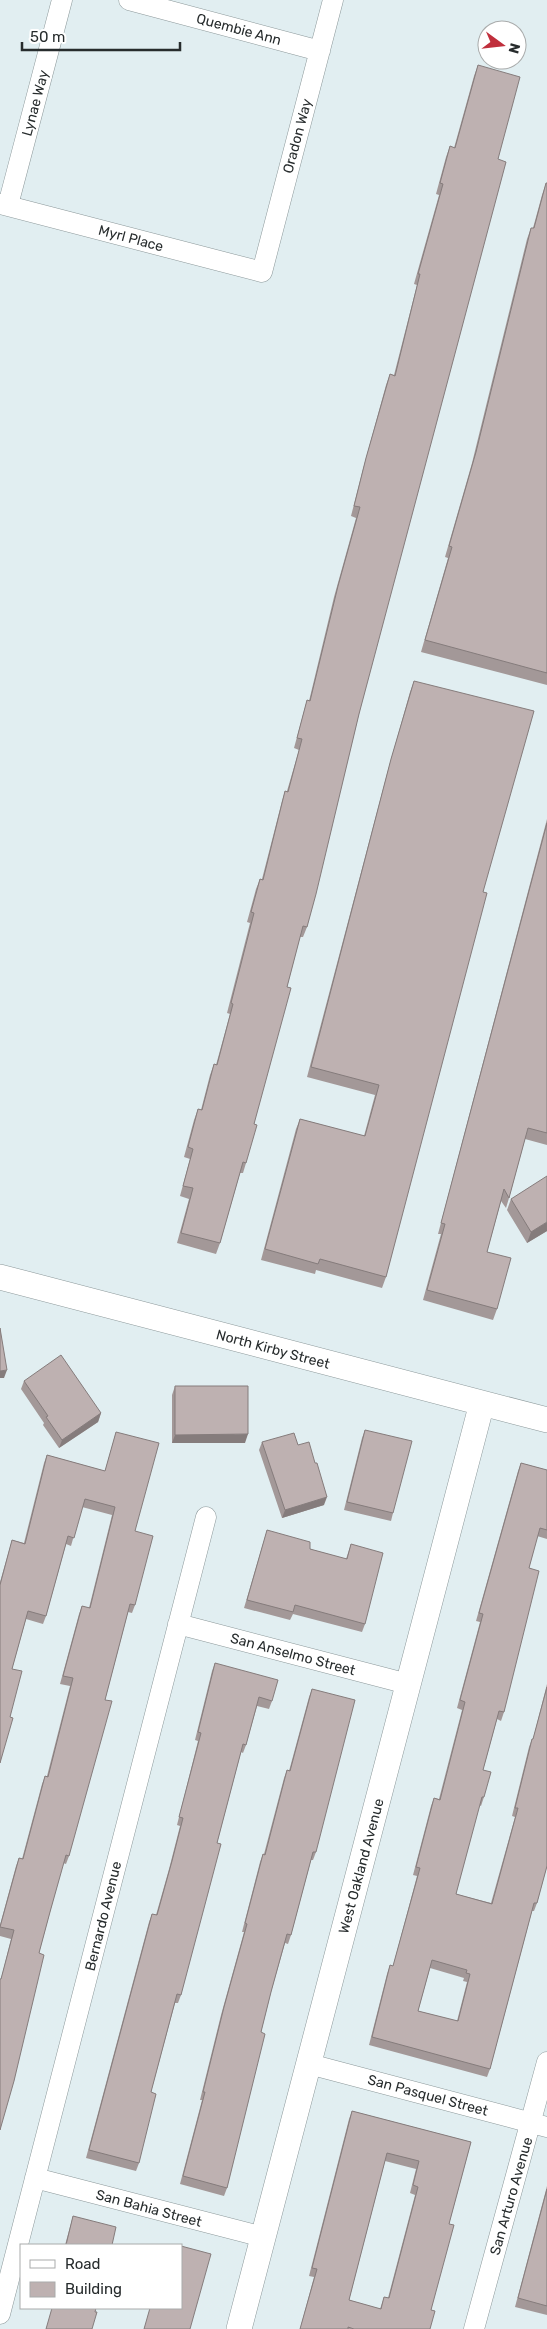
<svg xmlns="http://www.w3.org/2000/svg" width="547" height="2329" font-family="Rubik,sans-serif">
  <rect width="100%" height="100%" fill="#e1eef1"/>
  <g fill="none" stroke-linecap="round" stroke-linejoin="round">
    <defs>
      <path id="minor" d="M 129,0 L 320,51
        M 0,204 L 262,272 L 333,0
        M 8,205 L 62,0
        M 178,1624 L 408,1684
        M 309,2064 L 547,2127
        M 35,2178 L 263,2237
        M 0,2314 L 206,1517
        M 474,2329 L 547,2062"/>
      <path id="tertiary" d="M 0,1277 L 547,1420
        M 239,2329 L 482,1403"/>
    </defs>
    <use href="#minor" stroke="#8c989a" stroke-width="21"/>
    <use href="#tertiary" stroke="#8c989a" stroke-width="26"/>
    <use href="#minor" stroke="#fff" stroke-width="20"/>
    <use href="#tertiary" stroke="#fff" stroke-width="25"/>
  </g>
  <path fill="#a39898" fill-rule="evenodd" d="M 478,65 L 498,159 L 359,714 L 307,927 L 303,937 L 300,937 L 287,987 L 254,1124 L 246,1163 L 243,1173 L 240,1173 L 220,1243 L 216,1254 L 177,1243 L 189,1199 L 180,1196 L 190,1159 L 184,1157 L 194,1120 L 198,1109 L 201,1110 L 210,1075 L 214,1064 L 216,1065 L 230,1014 L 227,1013 L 250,923 L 247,922 L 256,889 L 260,879 L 262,879 L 282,801 L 285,791 L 287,791 L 299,750 L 294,748 L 304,711 L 307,700 L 309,701 L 334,597 L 356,518 L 351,516 L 363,469 L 386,385 L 390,374 L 394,375 L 417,285 L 414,284 L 439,195 L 436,194 L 446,157 L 450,146 L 454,148 L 474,76 Z
    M 546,183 L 547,183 L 547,685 L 421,652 L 448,558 L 445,557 L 472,463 L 527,239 L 531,228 L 533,228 L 542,195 Z
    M 414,681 L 483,892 L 386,1277 L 382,1288 L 316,1270 L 315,1274 L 261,1260 L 296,1129 L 300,1119 L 364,1136 L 375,1095 L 307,1077 L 388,770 L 410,692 Z
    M 547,819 L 547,1145 L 525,1139 L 509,1198 L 506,1208 L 501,1201 L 487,1252 L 497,1309 L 493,1320 L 423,1300 L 441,1234 L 438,1234 Z
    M 511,1199 L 547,1231 L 527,1243 L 507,1210 Z
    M 24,1381 L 101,1413 L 98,1422 L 59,1448 L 43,1425 L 44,1423 L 21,1389 Z
    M 175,1386 L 245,1443 L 172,1443 L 172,1395 Z
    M 365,1430 L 393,1513 L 391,1521 L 344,1510 L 362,1438 Z
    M 116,1432 L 135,1531 L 135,1605 L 132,1613 L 128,1612 L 105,1700 L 69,1856 L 66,1864 L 63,1863 L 50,1912 L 39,1953 L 14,2081 L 1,1979 L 11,1939 L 0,1936 L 0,1925 L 16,1866 L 19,1858 L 22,1859 L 42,1784 L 45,1776 L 47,1776 L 70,1686 L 60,1684 L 79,1614 L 82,1606 L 89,1608 L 112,1515 L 82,1507 L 71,1546 L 66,1544 L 46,1616 L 43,1624 L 26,1619 L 12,1669 L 10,1717 L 0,1763 L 0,1582 L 12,1540 L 24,1543 L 44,1463 L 47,1455 L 105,1471 Z
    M 262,1442 L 298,1445 L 324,1505 L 282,1518 L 259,1450 Z
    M 521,1463 L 547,1470 L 547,1539 L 537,1536 L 529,1568 L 504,1712 L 501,1721 L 497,1719 L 483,1770 L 484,1797 L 481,1806 L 479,1805 L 456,1894 L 491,1903 L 515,1817 L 512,1816 L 529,1747 L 532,1739 L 533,1739 L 547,1684 L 547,1866 L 537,1903 L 534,1911 L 532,1911 L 490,2069 L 487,2077 L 369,2045 L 387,1974 L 390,1965 L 393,1966 L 417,1876 L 413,1875 L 431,1806 L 434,1798 L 439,1799 L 462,1710 L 457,1708 L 480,1622 L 476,1621 L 518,1471 ZM 430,1968 L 464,1978 L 463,1981 L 467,1982 L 457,2021 L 418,2011 Z
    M 267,1530 L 310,1549 L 346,1559 L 351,1544 L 365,1624 L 362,1632 L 293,1614 L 290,1620 L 244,1608 Z
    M 215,1663 L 272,1701 L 269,1709 L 257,1706 L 246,1745 L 243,1753 L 241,1752 L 217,1843 L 181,1995 L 178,2003 L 175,2003 L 151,2092 L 139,2163 L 136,2171 L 86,2158 L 149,1922 L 152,1914 L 156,1915 L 169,1869 L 180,1826 L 177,1825 L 198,1741 L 195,1740 L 212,1671 Z
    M 312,1689 L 316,1852 L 313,1860 L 311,1860 L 291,1935 L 288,1944 L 285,1943 L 271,1992 L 261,2032 L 227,2188 L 224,2196 L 180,2184 L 202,2100 L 200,2100 L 221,2015 L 244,1932 L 242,1932 L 260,1862 L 263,1854 L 264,1854 L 284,1778 L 287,1770 L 289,1771 L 309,1697 Z
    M 352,2111 L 471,2142 L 449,2224 L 431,2310 L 430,2329 L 300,2329 L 314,2277 L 309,2276 L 349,2119 ZM 385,2161 L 416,2169 L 410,2193 L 415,2195 L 388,2298 L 384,2297 L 380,2309 L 349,2300 Z
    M 547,2186 L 547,2315 L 515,2307 Z
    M 73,2216 L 112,2245 L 65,2245 Z"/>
  <path fill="#857c7c" d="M 547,1222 L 547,1231 L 527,1243 L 531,1232 Z
    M 7,1370 L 4,1378 L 0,1378 L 0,1371 Z
    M 101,1413 L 98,1422 L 59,1448 L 62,1440 Z
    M 248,1434 L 245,1443 L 172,1443 L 175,1435 Z
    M 327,1497 L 324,1505 L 282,1518 L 285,1510 Z"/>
  <path fill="#beb1b1" stroke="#857c7c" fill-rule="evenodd" d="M 478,65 L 520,77 L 498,159 L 506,162 L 359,714 L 316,894 L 307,927 L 303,926 L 287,987 L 291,988 L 254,1124 L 257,1125 L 246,1163 L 243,1162 L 220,1243 L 181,1233 L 193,1188 L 183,1186 L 193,1149 L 188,1147 L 198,1109 L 202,1110 L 214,1064 L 217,1065 L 233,1004 L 231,1003 L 254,913 L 251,912 L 260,879 L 263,880 L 285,791 L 288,792 L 302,739 L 297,738 L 307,700 L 310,701 L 338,586 L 360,507 L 354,506 L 366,458 L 390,374 L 395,376 L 420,274 L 418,274 L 443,184 L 440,183 L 450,146 L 455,148 Z
    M 546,183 L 547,183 L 547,673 L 425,640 L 452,547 L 449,546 L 476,452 L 531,228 L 534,228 Z
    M 414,681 L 534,711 L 483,892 L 487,893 L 386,1277 L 320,1259 L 318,1264 L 265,1249 L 300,1119 L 365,1136 L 379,1085 L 311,1067 L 391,759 Z
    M 547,823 L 547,1133 L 528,1128 L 509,1198 L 504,1189 L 487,1252 L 511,1258 L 497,1309 L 427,1290 L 445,1224 L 441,1223 Z
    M 547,1176 L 547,1222 L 531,1232 L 511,1199 Z
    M 0,1328 L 7,1370 L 0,1371 Z
    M 61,1355 L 101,1413 L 62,1440 L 46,1417 L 48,1416 L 24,1381 Z
    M 175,1386 L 248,1386 L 248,1434 L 175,1435 Z
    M 365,1430 L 412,1441 L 393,1513 L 347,1502 Z
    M 116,1432 L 159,1443 L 135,1531 L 153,1536 L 135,1605 L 130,1604 L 105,1700 L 112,1701 L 69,1856 L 66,1855 L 50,1912 L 39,1953 L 44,1955 L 14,2081 L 0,2130 L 0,1979 L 1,1979 L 14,1930 L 0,1927 L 19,1858 L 23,1859 L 45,1776 L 48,1777 L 73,1678 L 63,1676 L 82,1606 L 90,1608 L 115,1507 L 85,1499 L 74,1538 L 68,1536 L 46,1616 L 28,1611 L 12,1669 L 22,1671 L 10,1717 L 13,1718 L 0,1763 L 0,1585 L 12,1540 L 25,1544 L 47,1455 L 105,1471 Z
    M 294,1433 L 298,1445 L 309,1442 L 315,1463 L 317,1463 L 327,1497 L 285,1510 L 262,1442 Z
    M 521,1463 L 547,1470 L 547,1530 L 540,1528 L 529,1568 L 539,1571 L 504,1712 L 499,1711 L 483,1770 L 491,1772 L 484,1797 L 482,1797 L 456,1894 L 492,1904 L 518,1808 L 515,1808 L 532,1739 L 533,1739 L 547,1687 L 547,1866 L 537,1903 L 534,1903 L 490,2069 L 372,2037 L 390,1965 L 393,1966 L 420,1868 L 416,1867 L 434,1798 L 440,1800 L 465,1702 L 460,1700 L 483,1614 L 479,1613 ZM 432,1960 L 467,1970 L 466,1973 L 470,1974 L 458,2021 L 418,2011 Z
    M 267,1530 L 310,1542 L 310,1549 L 347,1559 L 351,1544 L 383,1553 L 365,1624 L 295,1605 L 293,1612 L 247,1600 Z
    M 215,1663 L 278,1680 L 272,1701 L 259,1697 L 246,1745 L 243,1744 L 217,1843 L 221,1844 L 181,1995 L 177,1994 L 151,2092 L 156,2094 L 139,2163 L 89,2150 L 152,1914 L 157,1915 L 172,1861 L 183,1818 L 179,1817 L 201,1733 L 198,1732 Z
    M 312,1689 L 355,1700 L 316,1852 L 313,1852 L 291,1935 L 287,1934 L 271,1992 L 261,2032 L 265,2034 L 227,2188 L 183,2176 L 205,2092 L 203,2092 L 224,2007 L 247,1924 L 245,1923 L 263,1854 L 265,1855 L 287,1770 L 290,1771 Z
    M 352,2111 L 471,2142 L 449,2224 L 454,2225 L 431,2310 L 435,2311 L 430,2329 L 354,2329 L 348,2327 L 348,2329 L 300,2329 L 317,2269 L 312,2268 ZM 387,2153 L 419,2161 L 413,2185 L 418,2187 L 389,2298 L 384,2297 L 381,2309 L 349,2300 Z
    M 547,2189 L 547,2306 L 518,2298 Z
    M 73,2216 L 116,2227 L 112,2245 L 66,2245 Z
    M 181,2246 L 211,2254 L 190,2329 L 144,2329 L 150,2308 L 181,2308 Z
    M 52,2308 L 96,2308 L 95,2312 L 97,2312 L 92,2329 L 46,2329 Z"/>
  <g text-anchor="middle" stroke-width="4" stroke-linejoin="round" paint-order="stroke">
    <g font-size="14" fill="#272c2d" stroke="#fff">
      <text transform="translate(239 29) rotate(15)" y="5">Quembie Ann</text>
      <text transform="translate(35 103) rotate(-75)" y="5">Lynae Way</text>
      <text transform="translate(297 136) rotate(-75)" y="5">Oradon Way</text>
      <text transform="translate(131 238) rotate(15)" y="5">Myrl Place</text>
      <text transform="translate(273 1349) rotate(15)" y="5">North Kirby Street</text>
      <text transform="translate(293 1654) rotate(15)" y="5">San Anselmo Street</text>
      <text transform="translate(361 1866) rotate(-75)" y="5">West Oakland Avenue</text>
      <text transform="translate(103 1916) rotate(-76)" y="5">Bernardo Avenue</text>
      <text transform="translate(428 2095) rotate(15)" y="5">San Pasquel Street</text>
      <text transform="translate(511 2196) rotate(-74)" y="5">San Arturo Avenue</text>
      <text transform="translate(149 2208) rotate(15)" y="5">San Bahia Street</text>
    </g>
  </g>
  <rect x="20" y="2244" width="162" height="65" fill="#ffffff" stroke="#a9abab"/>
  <rect x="30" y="2260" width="25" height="8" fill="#ffffff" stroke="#a9abab"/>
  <text x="65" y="2269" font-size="15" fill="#272c2d">Road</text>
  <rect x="30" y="2282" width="25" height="15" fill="#beb1b1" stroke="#a9abab"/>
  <text x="65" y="2294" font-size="15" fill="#272c2d">Building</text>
  <g transform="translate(502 45) rotate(105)"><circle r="24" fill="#ffffff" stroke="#a9abab"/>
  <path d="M0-4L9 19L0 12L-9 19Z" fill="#c02f3c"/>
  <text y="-8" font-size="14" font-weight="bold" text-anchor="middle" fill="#272c2d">N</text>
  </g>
  <path d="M22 42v8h158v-8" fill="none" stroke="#272c2d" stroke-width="2.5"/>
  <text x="30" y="42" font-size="15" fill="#272c2d" stroke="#ffffff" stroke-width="4" paint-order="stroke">50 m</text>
</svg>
